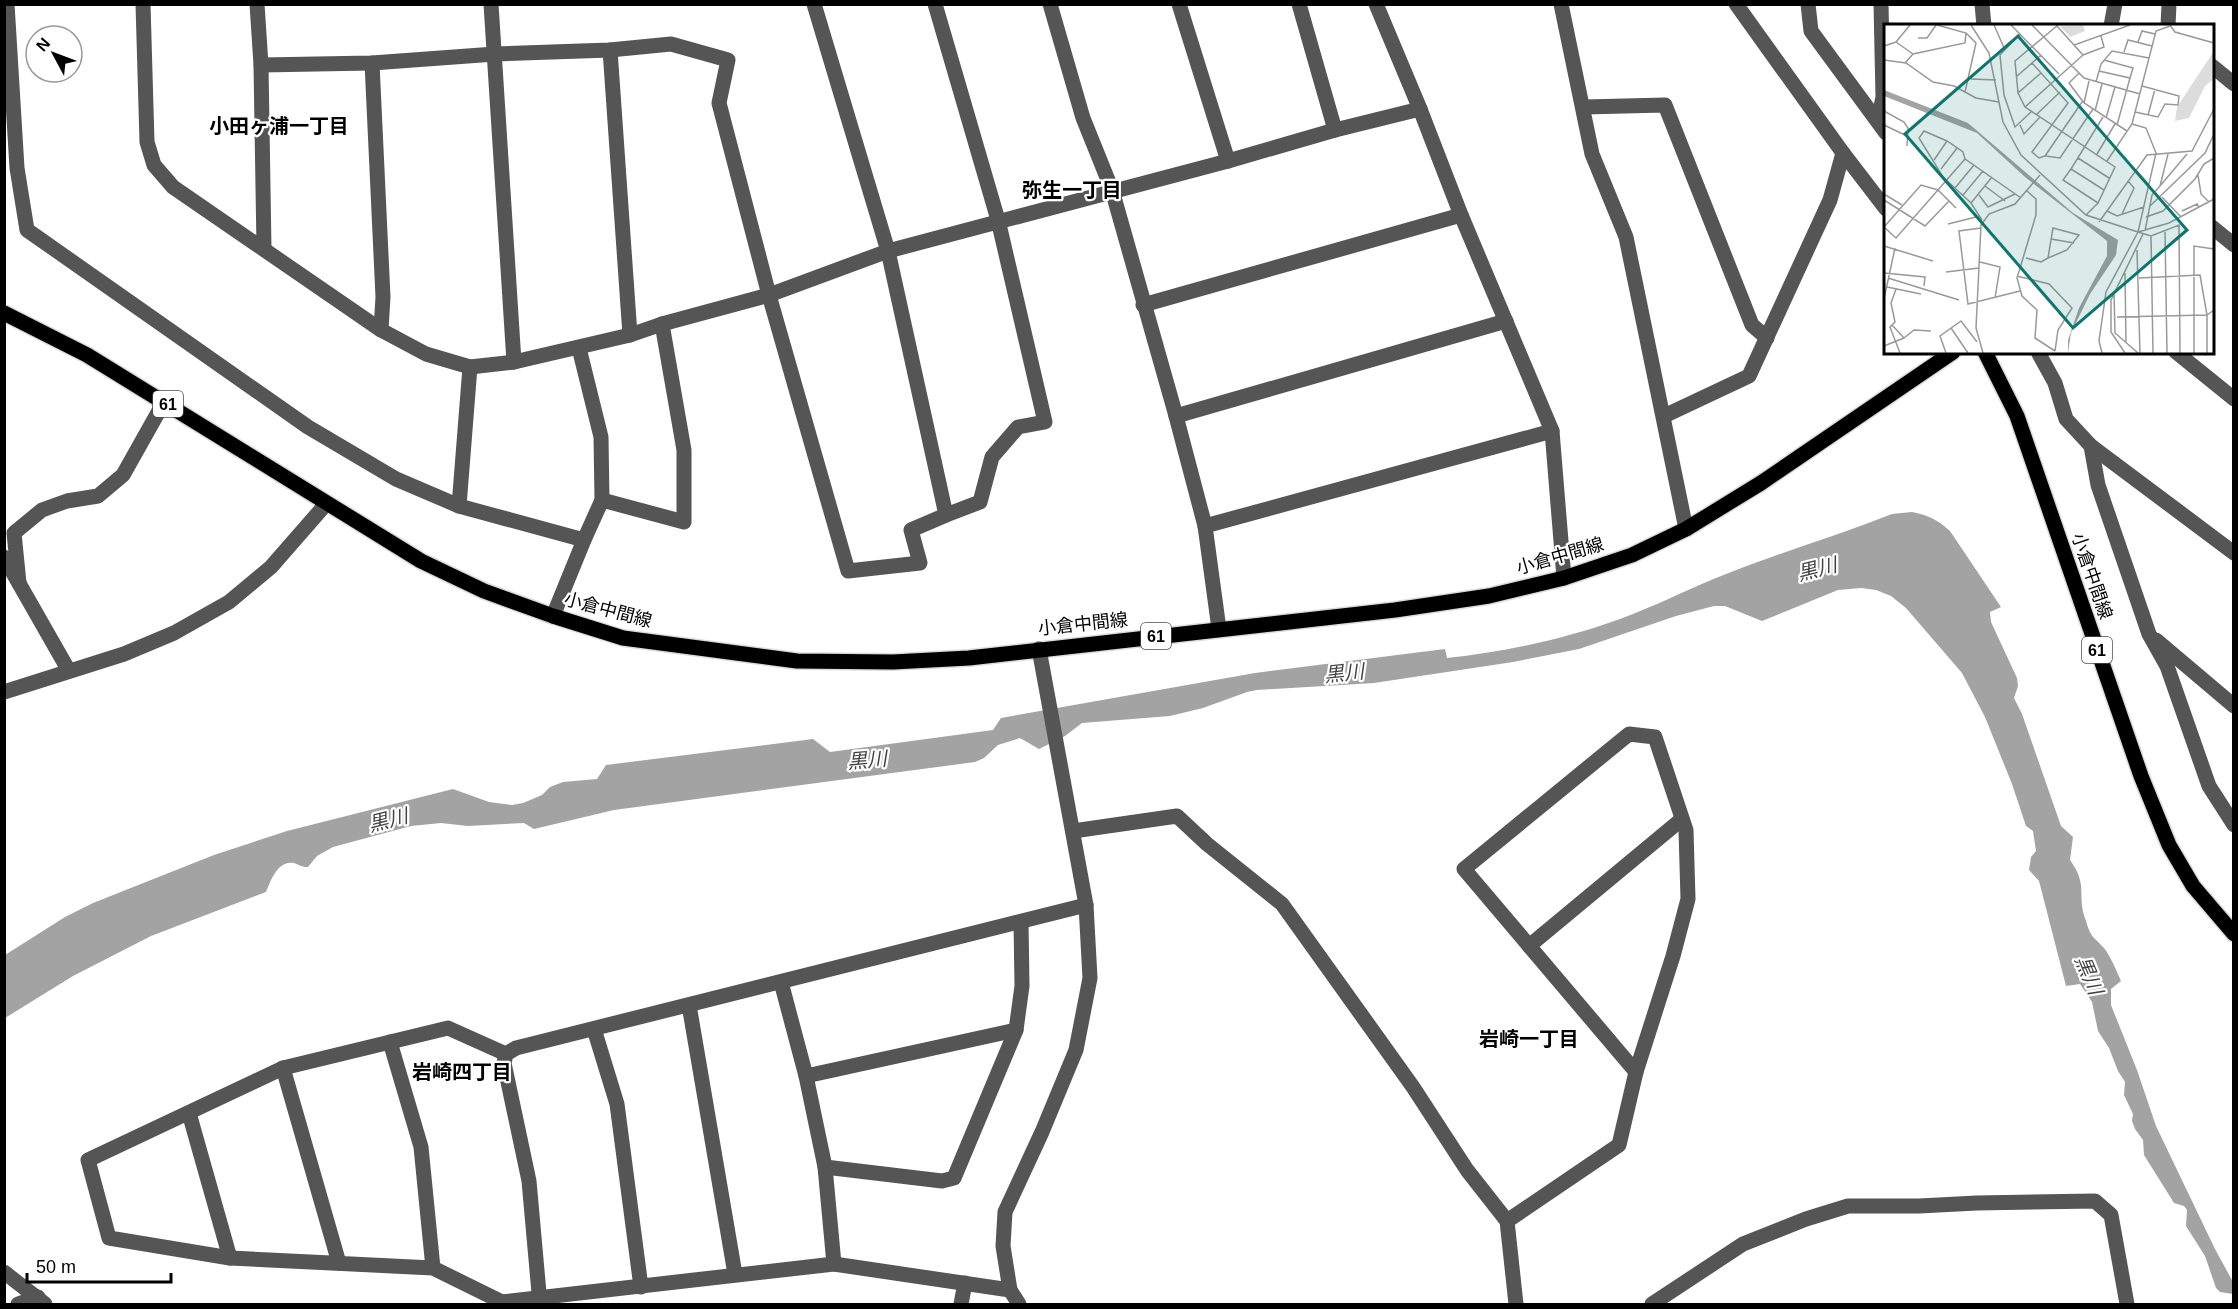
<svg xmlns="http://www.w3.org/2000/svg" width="2238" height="1309" font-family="Helvetica,'Noto Sans JP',sans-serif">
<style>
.water{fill:#a3a3a3}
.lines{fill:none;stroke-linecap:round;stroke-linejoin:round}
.major-casing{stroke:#dbdbdb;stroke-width:18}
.minor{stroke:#555;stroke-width:15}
.major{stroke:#000;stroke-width:15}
.labels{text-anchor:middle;stroke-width:4.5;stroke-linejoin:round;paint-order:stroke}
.shield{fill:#fff;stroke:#4c4c4c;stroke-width:1.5}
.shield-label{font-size:16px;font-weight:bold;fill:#000}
.street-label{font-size:18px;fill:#000;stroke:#fff}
.neighbourhood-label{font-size:20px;font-weight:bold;fill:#000;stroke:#fff}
.water-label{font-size:20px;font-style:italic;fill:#444;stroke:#fff}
.inset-road{fill:none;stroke:#999;stroke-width:1.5}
.view{fill:#0f766e;fill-opacity:0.15;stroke:#0f766e;stroke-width:3}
.inset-edge{fill:none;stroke:#000;stroke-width:3}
</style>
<rect width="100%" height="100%" fill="#fff"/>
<path class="water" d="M1912,512C1928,515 1938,520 1950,531L2001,607L1990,612L1991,622L2017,678L2018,686L2014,698L2022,714L2061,826L2073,837L2070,860C2089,886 2076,895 2086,921C2091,938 2093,936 2104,948C2111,957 2116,970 2121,981L2111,989V1005L2137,1070L2156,1126L2215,1249L2233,1282V1294L2220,1292L2216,1288L2205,1256L2186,1226L2187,1210L2184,1206L2174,1203L2144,1155L2143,1140L2135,1129L2132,1121L2133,1114L2124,1095L2125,1082L2118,1071L2109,1048L2098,1031L2092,1002L2080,984L2066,986L2039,881L2029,870L2031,857L2036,851L2033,831L2026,826L2012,784L1985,717L1962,673L1906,608L1891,596L1876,590L1861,588L1838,590L1762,621L1725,606H1714L1676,616L1579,649L1513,662L1374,683L1257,690L1247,692L1203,708L1170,716L1082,723L1065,736L1039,749L1020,738L998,745L984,758L975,762L614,810L534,829L524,823L468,826L441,823L411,826L333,847L317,856L308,867C301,867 300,865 294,863C278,860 271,880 266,892L151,936L73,976L5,1018V955L65,917L93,903L214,855L287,831L453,789L489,802L512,805L523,803L542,795L550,787L563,782L597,779L606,765L813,739L830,752L993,730L1001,718L1255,673L1445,649L1447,658C1504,652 1565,639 1620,619C1653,607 1684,591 1716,578C1774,554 1834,537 1892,514Z"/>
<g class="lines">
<g class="major-casing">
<g id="major">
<polyline points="4,313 87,355 421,561 484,591 553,616 623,638 797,661 893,662 969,658 1395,610 1489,596 1564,578 1632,555 1686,529 1761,483 1953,352"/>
<polyline points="1985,352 2017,416 2141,776 2169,845 2193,886 2234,934"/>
</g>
</g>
<g class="minor">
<polyline points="7,4 17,168 27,230 308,427 396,479 459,506 584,540 602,500 601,437 579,348"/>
<polyline points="143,4 147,142 154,165 173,187 381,330 426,354 470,367 514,362 630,335 662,324 769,295 888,251 1228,161 1335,130 1420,109 1461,215 1552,431 1564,578"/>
<polyline points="257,4 261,65 264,249"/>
<polyline points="491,4 514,362"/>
<polyline points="814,4 888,251 946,515 980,502 992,457 1018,427 1045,422 998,220 935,4"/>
<polyline points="1050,4 1083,118 1112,190 1176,416 1506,321"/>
<polyline points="1179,4 1228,161"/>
<polyline points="1299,4 1335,130"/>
<polyline points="1376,4 1420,109"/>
<polyline points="1561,4 1592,154 1626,237 1686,529"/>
<polyline points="1736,4 1843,153 1886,209"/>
<polyline points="1808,4 1811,31 1886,133"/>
<polyline points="1982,4 1984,26"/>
<polyline points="2111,26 2115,4"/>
<polyline points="2168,26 2169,4"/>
<polyline points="610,50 630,335"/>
<polyline points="372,63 383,297 381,330"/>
<polyline points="261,65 372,63 495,54 610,50 671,44 728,60 719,103 769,295 848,571 920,563 911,530 946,515"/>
<polyline points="2212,66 2234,84"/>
<polyline points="1584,107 1665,105 1752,325 1767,338"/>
<polyline points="1878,121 1883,97 1881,4"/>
<polyline points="2212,227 2234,245"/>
<polyline points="1143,305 1461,215"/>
<polyline points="2038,352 2055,383 2066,419 2091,446 2234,553"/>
<polyline points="2176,352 2234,399"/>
<polyline points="1176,416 1205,526 1219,629"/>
<polyline points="1664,416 1749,376 1830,200 1843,153"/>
<polyline points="2091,446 2098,485 2149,634 2167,666 2209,786 2234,825"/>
<polyline points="602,500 684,522 684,450 662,324"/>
<polyline points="459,506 470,367"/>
<polyline points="1205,526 1552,431"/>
<polyline points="4,557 69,671"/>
<polyline points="19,583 14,533 42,510 67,501 98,496 123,475 164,402"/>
<polyline points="553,616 584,540"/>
<polyline points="2156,640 2234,706"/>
<polyline points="4,692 124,654 174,633 229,602 271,567 326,504"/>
<polygon points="1629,734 1655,737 1686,830 1688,899 1673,956 1636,1072 1464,869"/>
<polyline points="1073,831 1177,816 1207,844 1282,904 1413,1087 1467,1170 1507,1221 1516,1304"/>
<polyline points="1529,946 1682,819"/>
<polyline points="781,982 806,1076 825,1167 834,1264"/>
<polyline points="689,1005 735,1274"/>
<polyline points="594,1029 617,1104 641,1287"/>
<polyline points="390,1042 421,1147 433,1268"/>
<polyline points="506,1054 448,1028 283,1068 88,1160 109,1238 230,1258 433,1268 502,1302 834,1264 1010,1290"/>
<polyline points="283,1068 339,1263"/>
<polyline points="806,1076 1016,1030"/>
<polyline points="189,1113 230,1258"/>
<polyline points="825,1167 942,1181 954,1178 1016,1030 1022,986 1021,922"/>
<polyline points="1507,1221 1619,1145 1636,1072"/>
<polyline points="4,1272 45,1304"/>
<polyline points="18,1304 38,1297"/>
<polyline points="540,1304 529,1181 504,1063 506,1054 516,1048 1086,905"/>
<polyline points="961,1304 965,1283"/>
<polyline points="1019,1304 1010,1290 1003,1246 1005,1212 1042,1132 1076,1050 1090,978 1086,905 1039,649"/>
<polyline points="1652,1304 1743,1244 1806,1219 1848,1206 1919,1206 1977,1203 2095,1201 2111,1215 2127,1304"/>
</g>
<use href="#major" class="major"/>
</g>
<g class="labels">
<g class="shield">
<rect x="153" y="391" width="30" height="26" rx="4.5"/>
<rect x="1141" y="623" width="30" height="26" rx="4.5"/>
<rect x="2082" y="637" width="30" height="26" rx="4.5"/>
</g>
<g class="shield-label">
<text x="168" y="410">61</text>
<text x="1156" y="642">61</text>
<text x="2097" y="656">61</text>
</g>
<g class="street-label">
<text transform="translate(1560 556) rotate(-16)" y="6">小倉中間線</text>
<text transform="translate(2092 576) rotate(71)" y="6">小倉中間線</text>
<text transform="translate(608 610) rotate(15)" y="6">小倉中間線</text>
<text transform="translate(1083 624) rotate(-6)" y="6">小倉中間線</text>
</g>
<g class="neighbourhood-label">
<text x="279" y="133">小田ヶ浦一丁目</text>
<text x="1072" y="197">弥生一丁目</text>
<text x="1529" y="1046">岩崎一丁目</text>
<text x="462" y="1079">岩崎四丁目</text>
</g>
<g class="water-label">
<text transform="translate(1817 569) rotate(-14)" y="7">黒川</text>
<text transform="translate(1344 673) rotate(-6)" y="7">黒川</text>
<text transform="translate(867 760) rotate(-5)" y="7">黒川</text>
<text transform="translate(388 820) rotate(-14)" y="7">黒川</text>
<text transform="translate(2089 975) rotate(67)" y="7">黒川</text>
</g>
</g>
<g transform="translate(1884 24)">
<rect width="330" height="330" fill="#fff"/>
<path d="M199,1L201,7L186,13L176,2ZM330,27V55L321,62L305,94L291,97L293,83Z" fill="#dcdcdc"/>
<path d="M0,66L84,99L189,189L234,216L232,231L206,270L187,309L184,329V316L195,284L223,232V217L141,153L93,109L0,72Z" fill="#a3a3a3"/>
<path class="inset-road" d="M87,1L105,29L119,98L137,131L202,191L254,208L222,268L215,317L218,329M110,1L121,26M127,1L175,50M148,1L200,54L256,70M172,1L190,21M174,1L131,37L134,69L141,83L231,143L214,179L202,191M286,1L291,8L330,19M136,10L116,31L120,71L131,103L147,88M34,14H43L52,1M12,18L29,30M254,18L258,7L271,10M0,22L12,18L26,1M240,28L244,16L268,22M199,31L220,23L217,12M0,36L22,39L49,58L70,62L92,74L115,78M21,39L29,30L81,19L82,9L53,1M148,39L184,79L148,128L155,134L161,132M215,47L246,54L249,44L220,36M195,49L185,59L200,79M132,53L157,31M87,55L112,56M205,57L200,79L243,107M212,58L217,40L228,27L265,34M81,68L92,19L82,9M134,69L157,49M198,78L161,132L176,134L209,85M141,83L199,31L190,21L246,1M0,87L20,98L24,104L23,122M211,87L218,60M251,88L274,93L281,80L294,81L295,72L258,62M152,91L176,68M264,91L271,65M219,93L187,145L220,166M222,94L231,63M248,100L262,104L272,129L254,208M0,101L25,113M136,101L140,110L156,93M233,101L246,54M213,130L231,100M284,130L276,162L303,130M194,134L225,154M81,135L79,128L63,117L40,107L35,114L59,153L87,179L98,196M50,136L63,117M223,137L248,100L272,7L286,2M57,145L73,124M187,145L179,156L214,179M252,146L265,161M314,151L317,170L325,178M101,162L121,177M71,164L90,141M143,167L152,175V191L133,254L138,272L153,286L151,314L171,327M0,170L18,181M79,171L99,147M95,171L104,183L131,170M278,173L297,193M0,176L41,202L65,177M87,179L108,153M265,183L321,129L330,110M223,187L233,192L260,183M298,187L313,180L315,183M238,190L250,164L244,157M262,193L279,187L311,155L320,140L330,134M215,198L263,131L308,127L330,85M64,200L96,192M0,203L12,214L81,135L137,174M0,203L37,161L54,166L72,184M97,204L75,207L84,280L136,267M169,204L195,211L183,226L164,234ZM261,207L268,171L276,162M254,208L267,212L295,201L296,329M254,208L285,199L330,175M281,208L283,329M267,212L269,329M167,215L190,219M0,222L49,237M253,226L256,329M142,234L157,238L164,234M96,238L116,243L111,274M62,248L95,244M0,249L41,253L40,262M241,249L242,318M133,252L165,260L188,284L174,306L171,327M4,254L75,276M255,254L316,251L323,291V329M3,263L37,270M12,265L7,279L11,298L6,303L16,329M230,269L231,309L254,329M0,275L11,224M233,293L323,291L330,286M8,301L20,314L30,306L47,307M67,304L84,329M0,322L20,314M62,329L56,312L77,297L93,318M99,329L92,304L97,201L105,190L131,180L156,151M241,329L227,308V276L259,210M310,329V222L330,225"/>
<path class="view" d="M134,12L303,206L189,304L21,110Z"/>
<rect width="330" height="330" class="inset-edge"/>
</g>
<rect width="2238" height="1309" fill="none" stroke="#000000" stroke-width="12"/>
<g transform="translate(54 54) rotate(311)"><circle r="28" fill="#ffffff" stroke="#999999" stroke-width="1.5"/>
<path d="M0-4.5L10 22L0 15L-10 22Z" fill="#000000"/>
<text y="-9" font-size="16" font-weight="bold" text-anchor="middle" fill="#000000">N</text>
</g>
<path d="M27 1273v9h144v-9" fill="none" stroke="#000000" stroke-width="3"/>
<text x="36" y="1273" font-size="18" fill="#000000" stroke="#ffffff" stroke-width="4.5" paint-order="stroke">50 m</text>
</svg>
